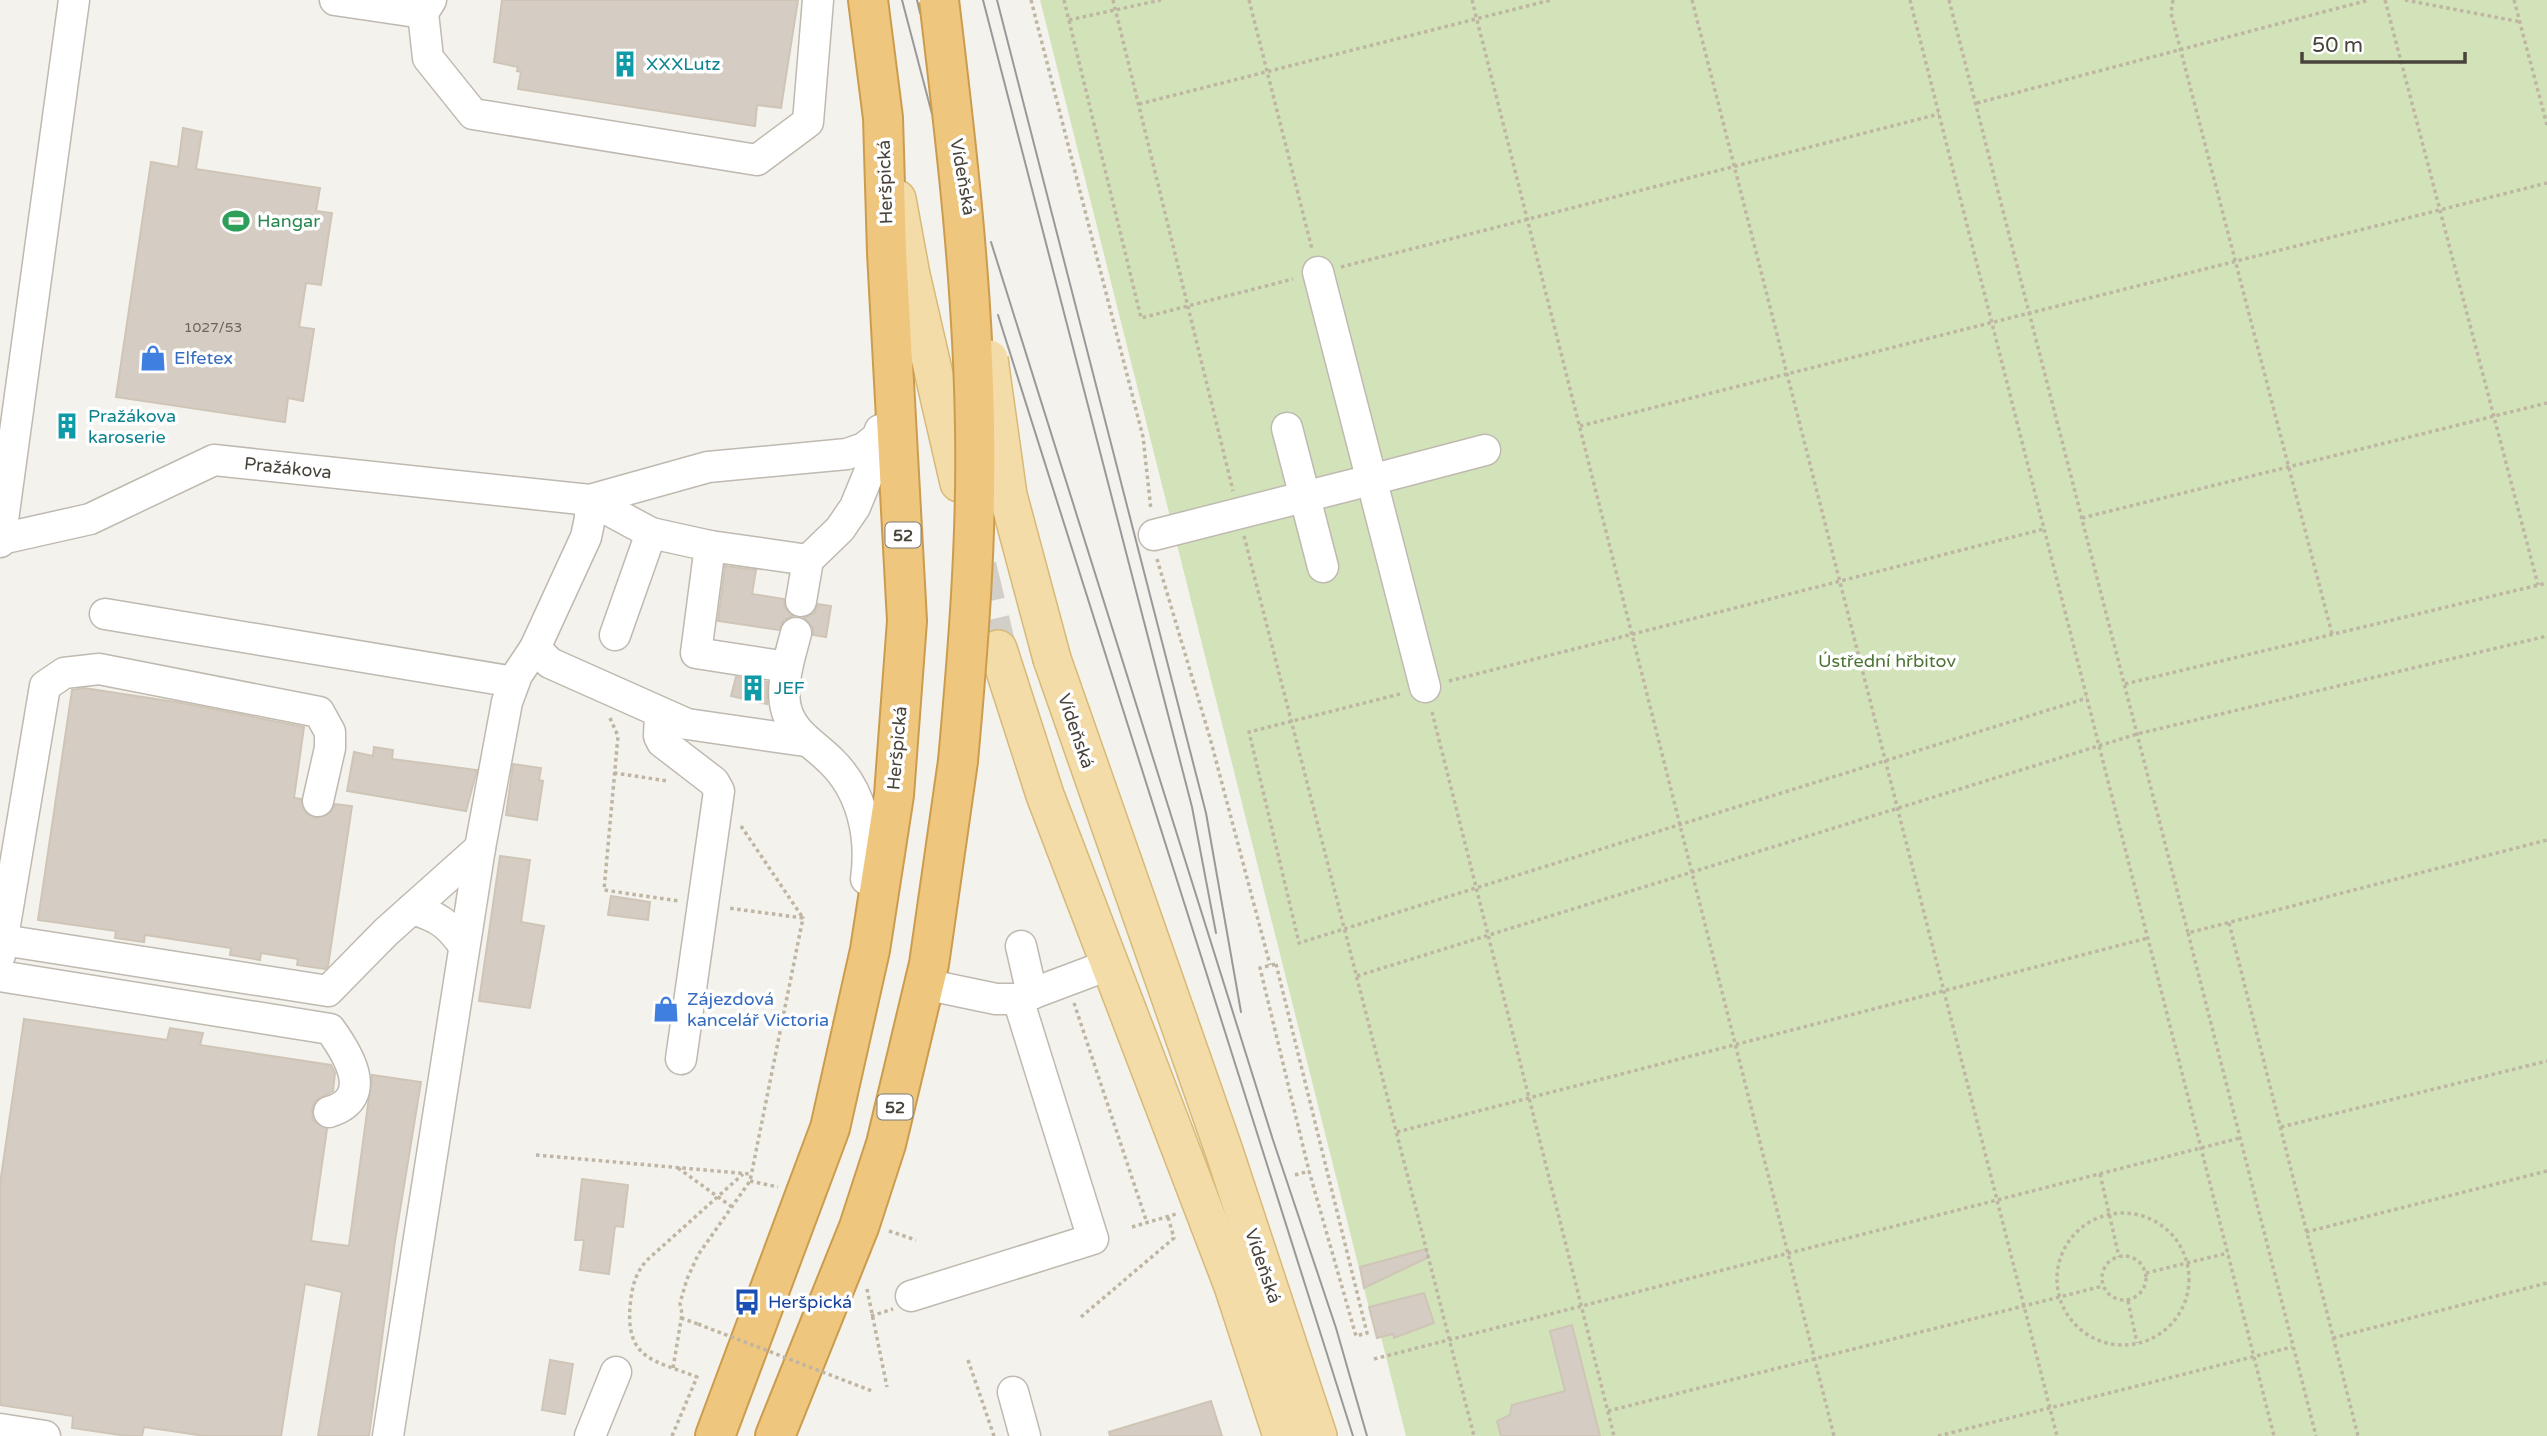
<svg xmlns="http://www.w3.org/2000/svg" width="2547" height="1436" font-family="'Varela Round',sans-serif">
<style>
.green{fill:#d2e3ba}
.building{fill:#d5cdc3;stroke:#cfc5b7;stroke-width:2}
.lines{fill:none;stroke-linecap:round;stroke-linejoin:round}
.major-tunnel{stroke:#d2cfc9;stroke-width:37;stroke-dasharray:37 18;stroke-linecap:butt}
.minor-casing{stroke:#bfb9b0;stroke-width:33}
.major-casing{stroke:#d7b978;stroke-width:40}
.highway-casing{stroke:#cc9c4e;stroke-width:42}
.path{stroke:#bfb5a3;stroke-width:3.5;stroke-dasharray:3.5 3.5;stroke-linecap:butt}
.minor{stroke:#fff;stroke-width:30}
.major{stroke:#f3dca7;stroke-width:37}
.highway{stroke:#eec67e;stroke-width:38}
.tram{stroke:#999;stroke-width:2}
.major-bridge-casing{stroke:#d7b978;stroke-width:40;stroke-linecap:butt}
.highway-bridge-casing{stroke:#cc9c4e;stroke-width:42;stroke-linecap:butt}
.path-bridge{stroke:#bfb5a3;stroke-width:3.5;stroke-dasharray:3.5 3.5;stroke-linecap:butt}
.major-bridge{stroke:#f3dca7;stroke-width:37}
.highway-bridge{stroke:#eec67e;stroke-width:38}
.labels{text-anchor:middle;stroke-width:7;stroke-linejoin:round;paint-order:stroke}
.number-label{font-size:14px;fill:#6b665d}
.shield{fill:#fff;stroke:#7f7b76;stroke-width:2}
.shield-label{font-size:16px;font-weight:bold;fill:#48433b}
.culture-label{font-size:18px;fill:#0d838f;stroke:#fff;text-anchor:start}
.street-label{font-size:18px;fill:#48433b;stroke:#fff}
.leisure-label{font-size:18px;fill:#27864d;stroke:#fff;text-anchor:start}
.shop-label{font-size:18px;fill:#366cbe;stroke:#fff;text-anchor:start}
.park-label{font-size:18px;fill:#4d7434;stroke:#fff}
.transit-label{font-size:18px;fill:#164399;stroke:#fff;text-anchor:start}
</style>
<rect width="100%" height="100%" fill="#f4f2ec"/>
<polygon class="green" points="1040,0 2547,0 2547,1436 1406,1436 1381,1337 1377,1338 1370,1312"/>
<g class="building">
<polygon points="502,0 798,0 781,108 757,105 755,126 518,89 521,72 517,71 518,67 494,62"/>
<polygon points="183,128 202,132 196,169 320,188 316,211 332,213 321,285 306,283 299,327 314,329 303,401 288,398 285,422 116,397 151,162 178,167"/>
<polygon points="725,566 756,570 752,594 784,599 785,608 793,616 784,620 779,630 718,621"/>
<polygon points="818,604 831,606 826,637 813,635 813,628 804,618 814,613"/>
<polygon points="736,677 767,682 767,704 731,696"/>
<polygon points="84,688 182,703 304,727 294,798 301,799 306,813 315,818 330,813 335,804 352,806 328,966 325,969 297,965 298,959 261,953 260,960 230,955 231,948 145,935 144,942 115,938 116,931 38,920 72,690"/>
<polygon points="374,747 393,750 392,759 477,770 466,811 347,791 354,752 373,756"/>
<polygon points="513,764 541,768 539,780 543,781 537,820 506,815"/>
<polygon points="500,856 530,860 521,922 544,926 530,1008 479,1001"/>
<polygon points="611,896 650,902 648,920 608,915"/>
<polygon points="24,1019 167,1040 170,1028 203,1033 200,1045 331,1065 335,1073 333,1091 315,1101 312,1110 313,1120 327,1129 311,1241 349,1246 372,1075 421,1082 395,1241 369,1436 318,1436 342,1292 305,1284 281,1436 205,1436 144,1427 142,1436 127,1436 72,1428 73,1416 0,1405 0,1184"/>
<polygon points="582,1179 628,1185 623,1227 615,1226 609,1274 580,1270 584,1240 575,1240"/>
<polygon points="1426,1249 1429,1257 1364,1288 1360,1267"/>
<polygon points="1424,1293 1434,1323 1394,1338 1393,1334 1377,1338 1369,1307"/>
<polygon points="1572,1325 1600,1436 1501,1436 1497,1421 1510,1415 1512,1405 1565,1391 1550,1331"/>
<polygon points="550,1360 573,1364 565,1414 542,1410"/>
<polygon points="1211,1401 1222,1436 1110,1436 1109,1432"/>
</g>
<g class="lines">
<polyline class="major-tunnel" points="978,566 998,649"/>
<g class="minor-casing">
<g id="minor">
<polyline points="335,0 423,13"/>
<polyline points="431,0 423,13 428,58 473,114 757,160 808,122 818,0"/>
<polyline points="1318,272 1425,687"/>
<polyline points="1287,428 1323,567"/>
<polyline points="1363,482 1485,450"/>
<polyline points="590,500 651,533 710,546"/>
<polyline points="1154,535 1355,484"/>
<polyline points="1,539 90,519 214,460 590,500 708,467 847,454 864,448 880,435"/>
<polyline points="0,542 74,0"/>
<polyline points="801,601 808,560 840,529 855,507 871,468 880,430"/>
<polyline points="105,614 514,682"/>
<path d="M796,633C790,657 779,687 787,712C795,735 814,744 830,760C862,790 872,836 866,879"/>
<polyline points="615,635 651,533"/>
<polyline points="535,648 550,663 687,724 805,741"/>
<polyline points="787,667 696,653 710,546 808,560"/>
<polyline points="660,714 659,736 662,742 714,782 719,791 681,1059"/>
<path d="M412,909C437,916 449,924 464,946"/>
<polyline points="3,940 328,991 386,932 480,848"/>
<polyline points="1021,946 1032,994"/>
<polyline points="0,955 45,686 64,673 99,669 319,712 330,732 330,748 318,801"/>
<path d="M0,976L330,1029C348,1054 376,1098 329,1112"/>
<polyline points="1018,999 1111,964"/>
<polyline points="911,1296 1093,1239 1018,999 996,999 924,984"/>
<polyline points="1013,1392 1025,1436"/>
<polyline points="0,1429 45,1436"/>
<polyline points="388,1436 480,848 507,702 517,675 535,648 586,537 590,518 590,500"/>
<polyline points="590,1436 616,1372"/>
</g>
</g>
<g class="major-casing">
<g id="major">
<polyline points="897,199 911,275 959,483"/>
<polyline points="998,649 1045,795 1233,1286 1282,1436"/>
<polyline points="1052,659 1223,1148 1318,1436"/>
</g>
</g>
<g class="highway-casing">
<g id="highway">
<polyline points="715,1436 830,1128 870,950 894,795 907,621 887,253 883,118 868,0"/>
<polyline points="775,1436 859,1227 886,1144 929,964 958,761"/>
</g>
</g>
<g class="path">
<polyline points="1031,0 1143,437 1151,510"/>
<polyline points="1064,0 1141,318 1293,279"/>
<polyline points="1113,0 1233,491"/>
<polyline points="1249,0 1312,249"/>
<polyline points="1472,0 1834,1436"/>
<polyline points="1692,0 2057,1436"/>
<polyline points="1910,0 2274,1436"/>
<polyline points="1949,0 2188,933 2547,840"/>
<polyline points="2173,0 2171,13 2332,634"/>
<polyline points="2385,0 2538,585"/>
<polyline points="2405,0 2521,22"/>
<polyline points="2514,0 2547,125"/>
<polyline points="1069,20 1161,0"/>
<polyline points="1977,103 2369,0"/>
<polyline points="1139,104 1551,0"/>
<polyline points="1341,267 1939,114"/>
<polyline points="1580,426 2547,183"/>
<polyline points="2082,518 2547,403"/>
<polyline points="1244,536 1474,1436"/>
<polyline points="1157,559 1210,738 1270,965"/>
<polyline points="1449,681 2044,529"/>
<polyline points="2125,684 2547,583"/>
<polyline points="1400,694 1249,732 1299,943 2087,698"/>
<polyline points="1432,712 1614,1436"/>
<polyline points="610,718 618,736 604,890 679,901"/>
<polyline points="614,773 668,781"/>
<polyline points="741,826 803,918"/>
<polyline points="2229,923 2358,1436"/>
<polyline points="2188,933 2316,1436"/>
<polygon points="1276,964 1367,1333 1356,1336 1309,1171 1260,968"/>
<polyline points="1357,976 2137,734 2547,636"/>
<polyline points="1074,1003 1147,1223"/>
<polyline points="2281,1127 2547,1061"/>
<polyline points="1397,1132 2148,938"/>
<polyline points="536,1155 750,1174"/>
<polyline points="678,1168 732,1207"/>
<polyline points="2100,1174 2119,1257"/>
<polyline points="1295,1175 1309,1171"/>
<polyline points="750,1181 778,1187"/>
<circle cx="2123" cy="1279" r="66"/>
<polyline points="1132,1227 1176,1214"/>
<polyline points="889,1231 916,1240"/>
<polyline points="2306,1232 2547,1171"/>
<circle cx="2124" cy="1278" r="22"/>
<polyline points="2146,1273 2228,1253"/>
<polyline points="867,1289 887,1387"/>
<polyline points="2128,1301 2137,1343"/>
<polyline points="871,1316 893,1309"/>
<polyline points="1081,1317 1174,1238 1168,1217"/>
<polyline points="681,1318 698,1324"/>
<polyline points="2333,1338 2547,1283"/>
<polyline points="1374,1359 2240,1138"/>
<polyline points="968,1360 994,1436"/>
<polyline points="673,1368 682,1314 680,1303 687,1279 698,1255 750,1181 803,918 728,908"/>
<polyline points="1608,1411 2103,1286"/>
<path d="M672,1436L697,1377C654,1360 626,1360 630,1306C632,1288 634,1276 646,1261L743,1174"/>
<polyline points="1938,1436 2292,1347"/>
</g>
<use href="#minor" class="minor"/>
<use href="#major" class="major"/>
<use href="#highway" class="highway"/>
<g class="tram">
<polyline points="902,0 932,114"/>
<polyline points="917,0 920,13"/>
<polyline points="983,0 1192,807 1216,933"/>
<polyline points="997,0 1206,813 1241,1012"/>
<polyline points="991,242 1273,1140 1336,1328 1367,1436"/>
<polyline points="998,315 1353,1436"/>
</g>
<g class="major-bridge-casing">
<polyline id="major-bridge" points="989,359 1008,495 1052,659"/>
</g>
<g class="highway-bridge-casing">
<path id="highway-bridge" d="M939,0C956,142 973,285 975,428C977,539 968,651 958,761"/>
</g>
<polyline class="path-bridge" points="698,1324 872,1391"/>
<use href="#major-bridge" class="major-bridge"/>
<use href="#highway-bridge" class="highway-bridge"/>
</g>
<defs>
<g id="building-bare" transform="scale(2.1)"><path d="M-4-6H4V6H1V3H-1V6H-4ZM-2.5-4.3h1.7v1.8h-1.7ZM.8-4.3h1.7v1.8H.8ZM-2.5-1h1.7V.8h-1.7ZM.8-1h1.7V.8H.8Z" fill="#0f9aa8" stroke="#fff" stroke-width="2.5" paint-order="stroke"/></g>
<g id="stadium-bare" transform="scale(2.1)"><path d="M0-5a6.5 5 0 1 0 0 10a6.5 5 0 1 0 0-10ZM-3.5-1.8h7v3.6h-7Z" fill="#2e9e5b" stroke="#fff" stroke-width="2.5" paint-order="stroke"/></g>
<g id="shop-bare" transform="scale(2.1)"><path d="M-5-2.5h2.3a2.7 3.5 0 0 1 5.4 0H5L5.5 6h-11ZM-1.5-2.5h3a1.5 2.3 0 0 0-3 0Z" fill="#3f7fe0" stroke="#fff" stroke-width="2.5" paint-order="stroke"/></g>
<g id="bus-bare" transform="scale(2.1)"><path d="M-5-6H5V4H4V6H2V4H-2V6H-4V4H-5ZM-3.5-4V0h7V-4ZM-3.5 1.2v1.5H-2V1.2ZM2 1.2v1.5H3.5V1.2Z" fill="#1a4fb4" stroke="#fff" stroke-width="2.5" paint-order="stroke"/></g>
</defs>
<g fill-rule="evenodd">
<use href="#building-bare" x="625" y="64"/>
<use href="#stadium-bare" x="236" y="221"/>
<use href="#shop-bare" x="153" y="358"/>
<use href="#building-bare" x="67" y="426"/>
<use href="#building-bare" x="753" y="688"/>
<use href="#shop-bare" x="666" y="1009"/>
<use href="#bus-bare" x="747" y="1302"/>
</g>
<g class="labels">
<g class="number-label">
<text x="213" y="332">1027/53</text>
</g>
<g class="shield">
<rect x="885.5" y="522.5" width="35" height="25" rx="5"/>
<rect x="877.5" y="1094.5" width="35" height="25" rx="5"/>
</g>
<g class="shield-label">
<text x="903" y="541">52</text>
<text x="895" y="1113">52</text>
</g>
<g class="culture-label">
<text x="646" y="70">XXXLutz</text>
<text x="88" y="422">Pražákova<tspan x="88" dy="21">karoserie</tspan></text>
<text x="774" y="694">JEF</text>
</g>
<g class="street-label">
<text transform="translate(963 177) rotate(80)" y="6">Vídeňská</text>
<text transform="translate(885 182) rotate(-92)" y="6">Heršpická</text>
<text transform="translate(288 468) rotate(6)" y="6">Pražákova</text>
<text transform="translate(1076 731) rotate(71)" y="6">Vídeňská</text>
<text transform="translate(897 748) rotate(-85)" y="6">Heršpická</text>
<text transform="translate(1263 1266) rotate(71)" y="6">Vídeňská</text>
</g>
<g class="leisure-label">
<text x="257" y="227">Hangar</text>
</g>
<g class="shop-label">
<text x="174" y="364">Elfetex</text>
<text x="687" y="1005">Zájezdová<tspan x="687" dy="21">kancelář Victoria</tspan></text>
</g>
<g class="park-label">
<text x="1887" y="667">Ústřední hřbitov</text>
</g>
<g class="transit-label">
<text x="768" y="1308">Heršpická</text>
</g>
</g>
<path d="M2302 52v10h163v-10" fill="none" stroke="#48433b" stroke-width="3.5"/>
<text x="2312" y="52" font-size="21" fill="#48433b" stroke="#ffffff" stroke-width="5" paint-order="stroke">50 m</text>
</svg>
